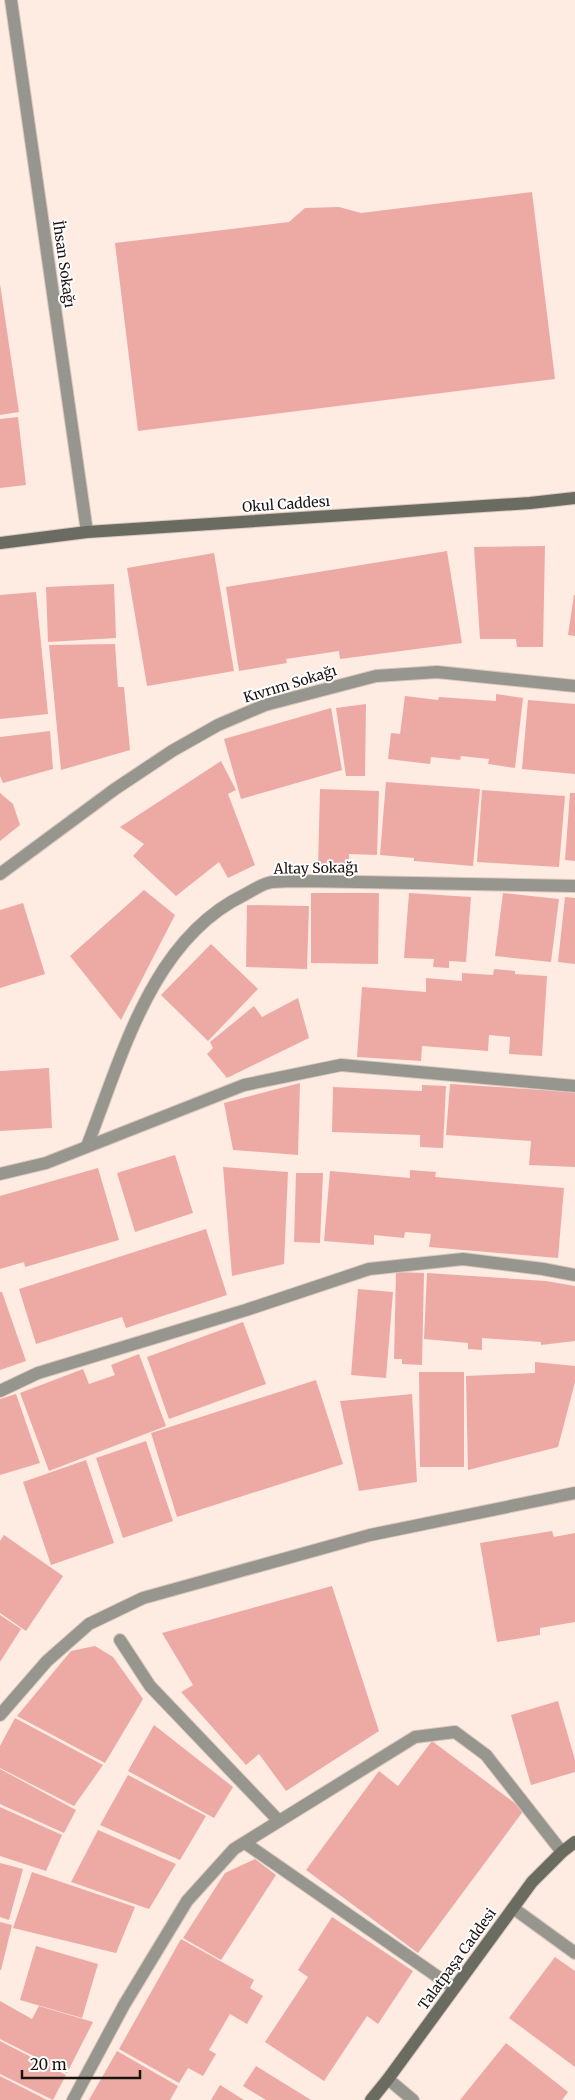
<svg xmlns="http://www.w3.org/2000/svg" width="575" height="2100" font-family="Merriweather,serif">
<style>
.building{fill:#edaaa5}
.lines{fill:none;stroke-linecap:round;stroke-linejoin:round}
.minor-casing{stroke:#dac9c0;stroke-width:14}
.secondary-casing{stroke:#dac9c0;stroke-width:14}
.minor{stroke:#96968e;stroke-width:12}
.secondary{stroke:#6b6c61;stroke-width:12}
.labels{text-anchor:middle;stroke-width:4;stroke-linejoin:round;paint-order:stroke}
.street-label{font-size:14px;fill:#1a1411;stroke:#fff}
</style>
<rect width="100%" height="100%" fill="#feebe1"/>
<g class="building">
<polygon points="532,192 555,379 138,431 115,243 289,222 305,208 339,207 361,213"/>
<polygon points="0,284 19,412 0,415"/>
<polygon points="18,417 26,485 0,488 0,419"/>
<polygon points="545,546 543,647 517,647 516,639 480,639 474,547"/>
<polygon points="447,551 462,643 340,659 339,651 286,659 287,663 239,671 226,587"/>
<polygon points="214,553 234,671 147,686 127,568"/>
<polygon points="114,584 116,638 48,642 46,587"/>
<polygon points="36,592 48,714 0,719 0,595"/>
<polygon points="574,595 575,595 575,636 568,635"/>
<polygon points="115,644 118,687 124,687 130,750 61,770 49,645"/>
<polygon points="496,694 523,698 515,768 488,764 489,759 461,756 460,760 431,757 430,764 388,759 391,733 400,734 405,696 438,700 439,697 496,701"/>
<polygon points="528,700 575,704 575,774 522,769"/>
<polygon points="366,704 365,776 346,776 336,708"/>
<polygon points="331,708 342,770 241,799 224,739"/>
<polygon points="50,731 53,769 3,783 0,776 0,737"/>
<polygon points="221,761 236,790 228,794 255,865 228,878 219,862 176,896 133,856 144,844 120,827"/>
<polygon points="386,782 480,789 473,866 414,861 414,858 380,855"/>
<polygon points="320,789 379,791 377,855 349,854 349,869 318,869"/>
<polygon points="482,790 565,796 559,867 477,862"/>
<polygon points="0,793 13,804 20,825 0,841"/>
<polygon points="570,793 575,793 575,861 565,860"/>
<polygon points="144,890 175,915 121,1020 70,956"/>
<polygon points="311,893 379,893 378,964 311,963"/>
<polygon points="409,893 471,897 466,962 449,961 449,968 433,967 434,959 404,958"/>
<polygon points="503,893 559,899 551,962 495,956"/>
<polygon points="565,897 575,898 575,964 558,962"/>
<polygon points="23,903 45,974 0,988 0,910"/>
<polygon points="247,905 309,906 307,969 246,967"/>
<polygon points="211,944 258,989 208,1041 161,995"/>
<polygon points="494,969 515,971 515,974 547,976 542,1056 509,1054 510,1037 489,1035 488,1051 422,1046 421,1061 357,1057 362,987 426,992 426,978 462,981 462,973 493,975"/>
<polygon points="298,998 309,1038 227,1078 207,1054 213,1048 210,1042 254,1006 262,1017"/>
<polygon points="49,1068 52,1128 0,1131 0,1071"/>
<polygon points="300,1083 298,1155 233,1150 224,1103"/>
<polygon points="450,1084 575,1092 575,1167 529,1165 531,1141 446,1135"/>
<polygon points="422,1085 446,1086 443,1148 420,1147 420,1135 332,1132 333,1087 422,1091"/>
<polygon points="175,1155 193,1213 135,1232 117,1173"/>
<polygon points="223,1167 288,1172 284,1264 232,1276"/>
<polygon points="98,1168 119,1240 25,1267 24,1262 0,1269 0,1196"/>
<polygon points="410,1170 436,1172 435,1177 564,1188 558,1258 429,1247 431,1234 405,1232 404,1238 374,1235 374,1245 324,1241 330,1171 410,1178"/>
<polygon points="296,1173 323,1173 320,1243 294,1242"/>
<polygon points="206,1229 227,1295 126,1328 122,1317 36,1344 19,1289"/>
<polygon points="396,1272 424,1273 422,1365 402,1364 402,1359 394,1359"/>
<polygon points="427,1273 546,1281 575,1286 575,1341 541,1345 541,1342 482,1338 482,1350 468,1349 468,1343 424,1339"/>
<polygon points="358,1289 393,1292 386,1378 351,1375"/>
<polygon points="0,1292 2,1292 26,1361 0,1370"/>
<polygon points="243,1322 266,1384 169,1419 147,1357"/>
<polygon points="139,1354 166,1426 49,1471 20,1393 83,1369 89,1384 115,1375 111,1365"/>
<polygon points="535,1362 575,1366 575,1382 558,1447 468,1470 466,1376 535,1373"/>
<polygon points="419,1372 464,1372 464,1467 420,1467"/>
<polygon points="316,1380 343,1464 177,1517 151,1433"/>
<polygon points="16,1394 40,1463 0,1475 0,1399"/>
<polygon points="412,1394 417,1482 359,1491 340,1401"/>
<polygon points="146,1441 173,1521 123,1538 96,1458"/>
<polygon points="86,1460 114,1543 51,1565 23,1482"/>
<polygon points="552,1531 554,1537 575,1533 575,1622 540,1628 540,1635 497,1642 480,1543"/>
<polygon points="4,1535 63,1576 26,1631 0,1613 0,1541"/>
<polygon points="332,1586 379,1731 286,1791 259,1754 246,1765 181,1692 193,1685 162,1633"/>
<polygon points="0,1615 21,1629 0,1662"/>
<polygon points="95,1646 113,1657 143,1699 105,1763 17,1716 71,1651"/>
<polygon points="558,1701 575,1760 575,1772 531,1785 511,1715"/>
<polygon points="15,1718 103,1765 74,1806 0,1768 0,1746"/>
<polygon points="154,1725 233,1787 214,1818 128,1771"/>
<polygon points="432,1741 524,1810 418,1953 306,1870 379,1771 398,1786"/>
<polygon points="0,1769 76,1810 64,1833 0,1804"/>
<polygon points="128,1775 206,1816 180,1860 100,1825"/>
<polygon points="0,1807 62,1835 46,1871 0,1856"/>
<polygon points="98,1830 176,1864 149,1909 71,1882"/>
<polygon points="255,1859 276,1875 221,1960 183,1938 225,1873"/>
<polygon points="0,1863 23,1869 9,1920 0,1917"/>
<polygon points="32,1872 135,1907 116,1953 13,1928"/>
<polygon points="332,1917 413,1971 378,2024 367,2016 324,2081 265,2042 308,1977 298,1970"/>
<polygon points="0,1922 12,1925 1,1970 0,1970"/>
<polygon points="181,1939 254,1980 250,1988 263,1996 247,2024 230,2014 209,2050 216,2054 203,2076 188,2068 179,2083 119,2049"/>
<polygon points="36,1946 98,1964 82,2018 20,2000"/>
<polygon points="555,1957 575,1971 575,2067 509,2018"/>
<polygon points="0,2001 32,2019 39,2006 93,2022 67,2073 0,2039"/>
<polygon points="0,2041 66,2075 53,2100 0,2074"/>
<polygon points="506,2043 568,2092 562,2100 460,2100"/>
<polygon points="117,2051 178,2086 170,2100 89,2100"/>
<polygon points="256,2066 311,2100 266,2100 243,2086"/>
<polygon points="0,2076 47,2100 0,2100"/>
<polygon points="220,2085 244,2100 211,2100"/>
</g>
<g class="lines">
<g class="minor-casing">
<g id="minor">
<polyline points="11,0 87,532"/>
<polyline points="0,874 115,789 172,751 218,725 265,705 376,676 437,672 575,686"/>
<path d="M87,1146C122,1057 151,940 244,895C252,891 260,885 268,883C279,880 292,882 303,881L575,886"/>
<polyline points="0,1174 46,1163 244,1085 341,1065 575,1086"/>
<polyline points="0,1391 38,1373 246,1310 369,1269 463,1259 543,1269 575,1275"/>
<polyline points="120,1640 150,1686 279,1821"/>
<polyline points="0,1715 47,1661 89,1624 143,1598 370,1535 575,1493"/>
<polyline points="245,1843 454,1988"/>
<polyline points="513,1908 575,1953"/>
<polyline points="388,2079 413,2100"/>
<polyline points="73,2100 124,2005 187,1901 234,1849 415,1737 455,1732 486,1755 562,1852"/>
</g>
</g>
<g class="secondary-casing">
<g id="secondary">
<polyline points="0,543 87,532 530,503 575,498"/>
<polyline points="371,2100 388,2079 532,1882 562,1852 575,1842"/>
</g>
</g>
<use href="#minor" class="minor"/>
<use href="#secondary" class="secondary"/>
</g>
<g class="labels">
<g class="street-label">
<text transform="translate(64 264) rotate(82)" y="5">İhsan Sokağı</text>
<text transform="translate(286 504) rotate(-4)" y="5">Okul Caddesı</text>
<text transform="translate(290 684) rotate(-17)" y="5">Kıvrım Sokağı</text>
<text transform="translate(316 868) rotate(-1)" y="5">Altay Sokağı</text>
<text transform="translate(457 1959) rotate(-54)" y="5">Talatpaşa Caddesi</text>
</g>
</g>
<path d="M22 2070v8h118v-8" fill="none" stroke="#1a1411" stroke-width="2.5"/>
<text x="30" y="2070" font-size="15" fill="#1a1411" stroke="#ffffff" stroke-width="4" paint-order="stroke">20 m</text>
</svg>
